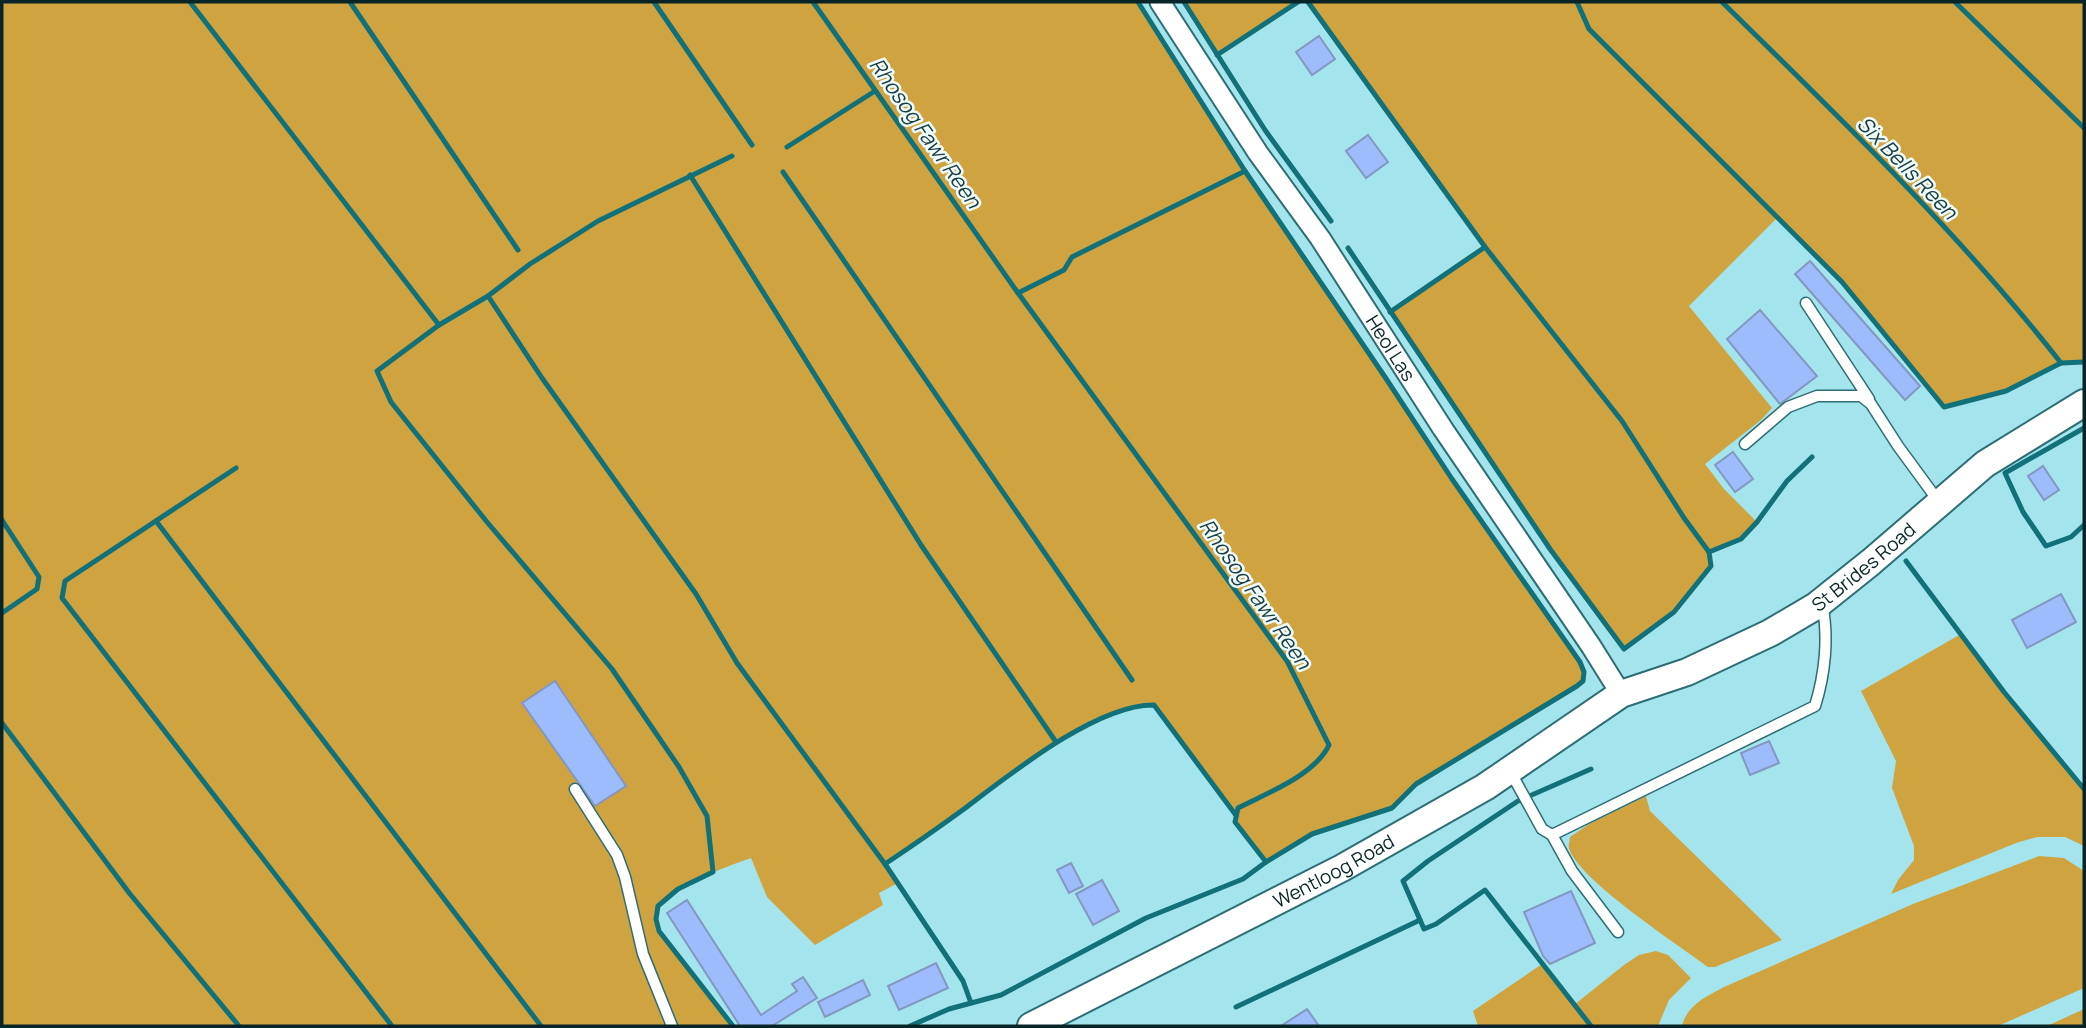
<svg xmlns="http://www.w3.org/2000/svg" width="2086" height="1028" font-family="Manrope,sans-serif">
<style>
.green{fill:#cfa440}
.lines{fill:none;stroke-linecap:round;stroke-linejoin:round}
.stream{stroke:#127078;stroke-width:5}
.building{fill:#9dbcfc;stroke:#8397c1;stroke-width:2}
.lane-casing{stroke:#2d6e75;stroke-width:13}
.street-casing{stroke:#2d6e75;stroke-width:23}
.secondary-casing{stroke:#2d6e75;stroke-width:30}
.lane{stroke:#fff;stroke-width:10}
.street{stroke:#fff;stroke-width:19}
.secondary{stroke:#fff;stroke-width:26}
.labels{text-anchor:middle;stroke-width:5;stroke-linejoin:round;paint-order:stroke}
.street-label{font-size:19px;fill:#082426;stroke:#effcfd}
.water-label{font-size:21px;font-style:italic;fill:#1b3c3f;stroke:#effcfd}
</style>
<rect width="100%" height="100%" fill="#a4e5ed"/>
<g class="green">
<path d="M2,2H1138L1245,171L1385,377L1452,479L1580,662L1584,672L1583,681L1416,784L1392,808L1312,834L1266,862L1235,822V814L1154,705C1097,703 1005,778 960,812C936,830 911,847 886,864L898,883L879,893L883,905L815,945L767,897L751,858C717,870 686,882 658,906L656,919L660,931L733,1026H239L236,1024L233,1026H2Z"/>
<polygon points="1184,2 1298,2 1217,55"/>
<polygon points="1308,2 2084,2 2084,362 2061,363 2006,391 1944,407 1842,282 1777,218 1689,306 1772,408 1761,420 1705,464 1724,489 1757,522 1741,539 1709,552 1711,566 1674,612 1624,649 1550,549 1390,312 1485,247"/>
<polygon points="1961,634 2004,692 2084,789 2084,846 2065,837 2037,837 2016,843 1891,894 1898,880 1914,860 1914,846 1892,788 1896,761 1861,691"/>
<path d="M1646,796L1650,811L1782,940L1715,967H1708C1680,946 1576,878 1569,848C1568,847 1570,839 1570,837L1589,824Z"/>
<path d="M2039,856L2064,858L2084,871V988L1998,1026H1682C1687,1005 1707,996 1724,987L1913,904Z"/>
<polygon points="1656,951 1668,955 1691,978 1669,1000 1658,1026 1478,1026 1473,1011 1542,964 1574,1005 1624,965 1639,955"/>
<polygon points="2084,1009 2084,1026 2047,1026"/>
</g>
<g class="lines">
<g class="stream">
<polyline points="190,2 439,325"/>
<polyline points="350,2 518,250"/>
<polyline points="654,2 752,145"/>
<path d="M813,2L1018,293L1287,661L1329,745C1315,775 1267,793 1238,808L1235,822L1266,862L1243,879L1146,918L1001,995L949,1009L910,1026"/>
<polyline points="1138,2 1245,171 1385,377 1452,479 1580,662 1584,672 1583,681 1577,686 1416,784 1392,808 1312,834 1266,862"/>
<polyline points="1184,2 1265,130 1331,221"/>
<polyline points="1308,2 1485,247 1622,421 1684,518 1709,552"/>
<polyline points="1577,2 1589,29 1842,282 1944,407 2006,391 2061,363 2084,362"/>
<path d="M1722,2C1839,117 1959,233 2061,363"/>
<polyline points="1955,2 2084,128"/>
<polyline points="1217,55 1298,2"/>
<polyline points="787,147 875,91"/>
<polyline points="732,156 598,221 530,264 488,296 439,325 377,371 391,402 487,522 612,669 679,767 707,816 713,872 678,889 658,906 656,919 659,931 733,1026"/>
<polyline points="783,172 1132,680"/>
<polyline points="690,175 921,545 1056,742"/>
<polyline points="1348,248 1550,549 1624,649 1674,612 1711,566 1709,552 1741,539 1757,522 1787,481 1812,457"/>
<polyline points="1018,293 1064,270 1072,257 1245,171"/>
<polyline points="488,296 542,378 696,594 737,663 885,864 963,981 971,1003"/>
<polyline points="1390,312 1485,247"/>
<polyline points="2084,428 2005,473 2023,512 2046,546 2071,537 2084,525"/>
<polyline points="236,468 65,581 62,598 392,1026"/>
<polyline points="2,520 39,577 37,589 2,613"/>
<polyline points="156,521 541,1026"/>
<polyline points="1906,561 2004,692 2084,789"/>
<polyline points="2,723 130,894 239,1026"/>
<polyline points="1591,769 1518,801 1428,861 1403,881 1424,929 1436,924 1485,890 1591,1026"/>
<path d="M885,864C912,846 938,828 964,809C1009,775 1097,704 1154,705L1235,814"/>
<polyline points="1236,1007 1420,920"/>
</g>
</g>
<g class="building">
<polygon points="1319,36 1335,59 1312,75 1296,52"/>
<polygon points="1368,135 1388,162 1366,178 1346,151"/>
<polygon points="1810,261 1920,386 1905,400 1795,274"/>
<polygon points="1760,310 1817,376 1780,404 1727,339"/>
<polygon points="1733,452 1753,479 1735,492 1715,465"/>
<polygon points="2043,466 2059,490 2044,500 2028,476"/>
<polygon points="2061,594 2076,622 2027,648 2012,620"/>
<polygon points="555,681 626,786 595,806 522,703"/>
<polygon points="1769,741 1779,763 1750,775 1741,753"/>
<polygon points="1071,863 1083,886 1069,893 1057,870"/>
<polygon points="1102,880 1119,911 1093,925 1076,894"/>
<polygon points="1571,891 1595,943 1550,964 1543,956 1524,912"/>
<polygon points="687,900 761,1015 797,991 792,984 803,977 817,998 772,1026 740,1026 667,913"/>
<polygon points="936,963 948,988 899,1010 888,986"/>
<polygon points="863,980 870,995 825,1017 818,1002"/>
<polygon points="1307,1009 1319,1026 1281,1026"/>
</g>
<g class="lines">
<g class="lane-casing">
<g id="lane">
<polyline points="1806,303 1869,399"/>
<polyline points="1745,444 1788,407 1817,396 1861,396 1871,404 1898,446 1939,502"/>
<path d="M1510,771L1542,829L1552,835L1815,706C1825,674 1829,637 1822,604"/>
<polyline points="575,789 617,855 625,877 643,954 672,1026"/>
<polyline points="1552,835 1572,871 1618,932"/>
</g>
</g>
<g class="street-casing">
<g id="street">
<path id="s1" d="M1160,2L1258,153L1320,238L1443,429L1591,646L1621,694"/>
</g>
</g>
<g class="secondary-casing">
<g id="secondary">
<path id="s2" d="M1031,1026L1342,868L1485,787L1621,694L1687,672L1770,633L1816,606L1871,562L1985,464L2084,403"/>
</g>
</g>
<use href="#lane" class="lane"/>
<use href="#street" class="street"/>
<use href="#secondary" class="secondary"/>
</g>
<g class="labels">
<g class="street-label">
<text dy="7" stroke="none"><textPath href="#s1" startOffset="416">Heol Las</textPath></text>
<text dy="7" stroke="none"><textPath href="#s2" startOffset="954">St Brides Road</textPath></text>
<text dy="7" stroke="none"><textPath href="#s2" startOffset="340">Wentloog Road</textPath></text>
</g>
<g class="water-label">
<text transform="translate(925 133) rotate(55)" y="7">Rhosog Fawr Reen</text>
<text transform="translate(1907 168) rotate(46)" y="7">Six Bells Reen</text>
<text transform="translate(1255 594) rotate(55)" y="7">Rhosog Fawr Reen</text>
</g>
</g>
<rect width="2086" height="1028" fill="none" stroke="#082426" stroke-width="7"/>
</svg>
